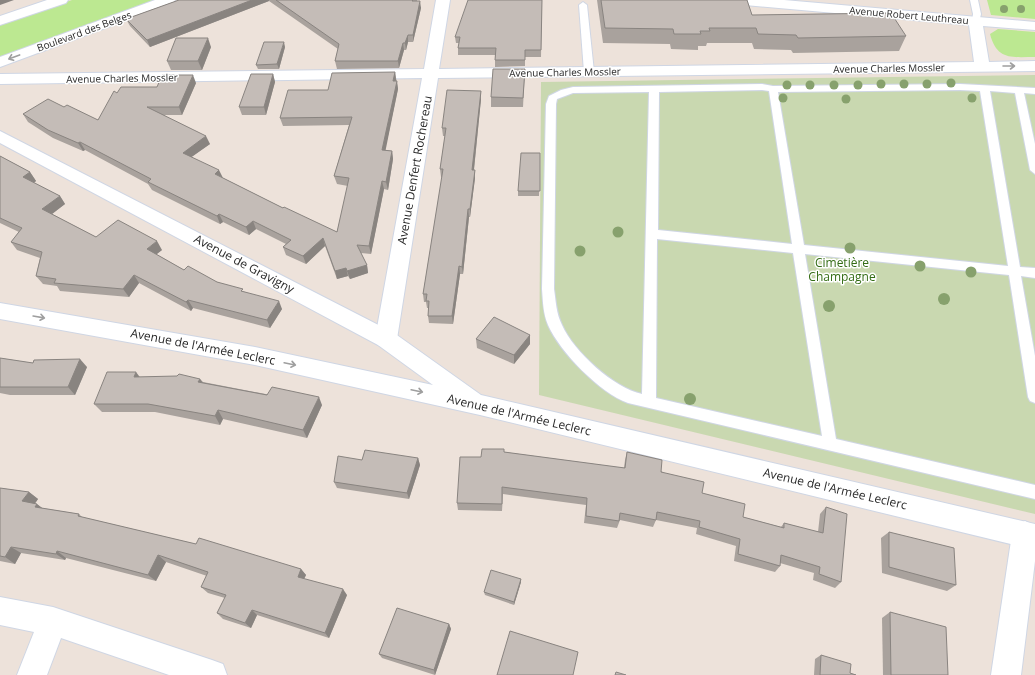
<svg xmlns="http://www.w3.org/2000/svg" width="1035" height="675" font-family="'Open Sans',sans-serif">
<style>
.green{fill:#bce891}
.cemetery{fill:#c9d8b0}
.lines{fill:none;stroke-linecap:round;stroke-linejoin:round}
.lane-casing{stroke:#cfd6e4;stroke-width:2}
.street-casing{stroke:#cfd6e4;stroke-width:2}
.secondary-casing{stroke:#cfd6e4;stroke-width:2}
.lane{fill:#fff;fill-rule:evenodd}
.street{fill:#fff;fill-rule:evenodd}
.secondary{fill:#fff;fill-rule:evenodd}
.tree{fill:#87a16d}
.wall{fill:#a9a29d}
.shaded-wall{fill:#898480}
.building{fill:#c4bcb7;stroke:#898480}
.oneway{stroke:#9f9f9f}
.labels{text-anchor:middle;stroke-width:3;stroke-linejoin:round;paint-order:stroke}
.far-street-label{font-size:10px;fill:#292929;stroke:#fff}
.street-label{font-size:12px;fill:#292929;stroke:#fff}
.park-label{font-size:12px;fill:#336c14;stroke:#fff}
</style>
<rect width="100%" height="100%" fill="#ede2da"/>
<g class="green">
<polygon points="72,0 158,0 0,57 0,25"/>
<polygon points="987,0 1035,0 1035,19 991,15"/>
<path d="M998,29L1035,32V57C1013,57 997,61 990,34Z"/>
</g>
<polygon class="cemetery" points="1035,75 1035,514 539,395 541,82"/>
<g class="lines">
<g class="lane-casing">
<g id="lane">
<polygon points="970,0 978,0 981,14 979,23 973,23 972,21 973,14"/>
<polygon points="583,2 587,5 594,72 589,75 584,72 579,5"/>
<path d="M762,84L773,86L960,84L1035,88V94L1024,93L1035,144V174L1030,170L1015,93L990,91L1020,267L1035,268V278L1021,276L1035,356V403L1030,401L1028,397L1009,275L805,254L836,439L1035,485V499L628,403C600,393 560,352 548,325C543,313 543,302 542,289L546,104L549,96L561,90L573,87ZM762,90L769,91L792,244L658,230L659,92ZM960,90L980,91L1008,266L804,245L778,92ZM649,92L642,394C614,388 574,352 562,325C556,313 556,302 554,289L556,104L557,99L573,93ZM657,239L793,253L822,436L656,398Z"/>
</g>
</g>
<g class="street-casing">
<g id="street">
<polygon points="436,0 450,0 439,69 974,62 969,25 734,4 729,3 727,0 784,0 1035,22 1035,30 983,26 989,62 1035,61 1035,71 438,78 397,339 394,345 386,348 378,345 375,339 422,78 0,84 0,74 424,69"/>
<polygon points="1025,521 1035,526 1035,561 1021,675 991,675 1012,534 1016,525"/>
<polygon points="0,597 53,607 212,660 223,664 227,675 169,675 61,638 47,675 17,675 34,632 0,625"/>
</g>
</g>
<g class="secondary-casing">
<g id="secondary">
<polygon points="47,0 68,0 66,3 0,25 0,16"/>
<polygon points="155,0 175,0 173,3 0,67 0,57"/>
<polygon points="0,131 394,333 481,395 1035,524 1035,550 480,415 255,365 0,319 0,303 255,347 433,385 378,345 0,143"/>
</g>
</g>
<use href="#lane" class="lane"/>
<use href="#street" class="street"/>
<use href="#secondary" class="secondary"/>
</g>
<g class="tree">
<circle cx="1004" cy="9" r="4"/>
<circle cx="1021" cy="9" r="4"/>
<circle cx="951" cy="83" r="4.5"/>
<circle cx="881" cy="84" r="4.5"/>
<circle cx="904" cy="84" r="4.5"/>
<circle cx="927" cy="84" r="4.5"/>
<circle cx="787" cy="85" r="4.5"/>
<circle cx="810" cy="85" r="4.5"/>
<circle cx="834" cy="85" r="4.5"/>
<circle cx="858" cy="85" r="4.5"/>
<circle cx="783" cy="98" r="4.5"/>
<circle cx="972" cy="98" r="4.5"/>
<circle cx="846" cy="99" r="4.5"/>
<circle cx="618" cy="232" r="5.5"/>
<circle cx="850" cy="248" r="5.5"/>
<circle cx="580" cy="251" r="5.5"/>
<circle cx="920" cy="266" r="5.5"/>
<circle cx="971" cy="272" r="5.5"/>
<circle cx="944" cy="299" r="6"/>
<circle cx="829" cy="306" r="6"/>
<circle cx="690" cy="399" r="6"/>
</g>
<g class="wall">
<polygon points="179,0 417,0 417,1 421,8 413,42 408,42 406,50 404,50 399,68 337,69 335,61 338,49 269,1 150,47 130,26 126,19"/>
<polygon points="542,0 541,57 525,57 525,66 495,67 495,55 458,55 458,48 459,43 456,43 455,37"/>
<polygon points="597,0 747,0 752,15 906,36 899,51 793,53 791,50 754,49 752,43 707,43 706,46 698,46 698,50 671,49 670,44 603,43"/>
<polygon points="211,47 202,70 171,70 167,61"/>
<polygon points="285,47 279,69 258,69 256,65"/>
<polygon points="525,69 523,107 491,107 491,97"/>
<polygon points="395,72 398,89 385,150 392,151 393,159 388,190 384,189 371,254 361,253 367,265 368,273 350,279 348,276 337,279 325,246 306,264 286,255 283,247 286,244 256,229 249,235 223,222 220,224 152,190 148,184 85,150 83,151 53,138 28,122 23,114 64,107 98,120 117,93 157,87 196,83 182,115 164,115 210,144 191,157 223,178 283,208 337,232 348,186 337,184 334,176 349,125 283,126 280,118 328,90"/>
<polygon points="273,74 275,82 266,115 242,115 239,107"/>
<polygon points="481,91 481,99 474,170 475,170 475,178 470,217 469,217 463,274 460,274 453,324 429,323 428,316 429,308 427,308 426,302 424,302 423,294 442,177 441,177 440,169 445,136 443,136 442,128"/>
<polygon points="540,153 539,196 518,196 518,191"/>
<polygon points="0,156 30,172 36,181 34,183 60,196 65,204 52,214 96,237 162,250 156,254 184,270 245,292 282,309 270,328 193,308 191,311 139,283 129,297 60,291 57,286 43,284 36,276 40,258 17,250 11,242 19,232 0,223"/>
<polygon points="530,335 530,344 514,364 477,348 476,339"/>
<polygon points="0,358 33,363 87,367 75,395 10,395 0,393"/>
<polygon points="140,377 200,379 203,382 322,405 307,438 223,419 220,425 155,412 102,412 94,404"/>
<polygon points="504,452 624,468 625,460 627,452 743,517 781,527 784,523 818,532 820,514 826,507 841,582 835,588 813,580 814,573 780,563 780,566 775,572 734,561 736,546 696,534 697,528 656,520 653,527 620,520 617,528 584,523 586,505 503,494 502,511 458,510 457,503 481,457"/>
<polygon points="418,458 420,465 409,499 337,488 334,482 362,460"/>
<polygon points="0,488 29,492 38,499 35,503 42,508 79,514 82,517 301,569 306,575 304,579 347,595 329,638 257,615 251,628 223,619 217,613 225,598 208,593 201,587 207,576 166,562 156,581 66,558 65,560 21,553 15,564 0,561"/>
<polygon points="889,532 956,585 947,591 882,573 881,538"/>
<polygon points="521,579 521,582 514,605 485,595 484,592"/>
<polygon points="890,612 948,675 883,675 882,618"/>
<polygon points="449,624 451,629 435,675 382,658 379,654"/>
<polygon points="821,655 850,673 856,675 814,675 815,659"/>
</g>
<g class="shaded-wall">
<polygon points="0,0 14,0 0,5"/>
<polygon points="252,0 269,0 269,1 150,47 147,40"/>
<polygon points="420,1 421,8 413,42 413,35"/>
<polygon points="408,35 408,42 406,50 405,43"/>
<polygon points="208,38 211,47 202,70 198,61"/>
<polygon points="284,42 285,47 279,69 277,64"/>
<polygon points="403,43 404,50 399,68 398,61"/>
<polygon points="395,72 396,80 394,89 393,81"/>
<polygon points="273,74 275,82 266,115 264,107"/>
<polygon points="193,75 196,83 182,115 179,107"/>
<polygon points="397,81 398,89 384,158 382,150"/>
<polygon points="481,91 481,99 473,178 472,170"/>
<polygon points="206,136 210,144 186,161 183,153"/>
<polygon points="80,142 85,150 83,151 78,143"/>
<polygon points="392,151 393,159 388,190 386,182"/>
<polygon points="219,170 223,178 215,174"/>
<polygon points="475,170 475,178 470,217 470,209"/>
<polygon points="30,172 36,181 29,186 23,177"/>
<polygon points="382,181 384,189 371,254 369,246"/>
<polygon points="60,196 65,204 48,217 42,209"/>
<polygon points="468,209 469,217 463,274 462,267"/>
<polygon points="219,214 223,222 220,224 217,216"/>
<polygon points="253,221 256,229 249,235 246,227"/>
<polygon points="323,238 325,246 306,264 303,256"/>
<polygon points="157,241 162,250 152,258 147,249"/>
<polygon points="367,265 368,273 350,279 347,271"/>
<polygon points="459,266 460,274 453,324 452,316"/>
<polygon points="346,268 348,276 337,279 335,271"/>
<polygon points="134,275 139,283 129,297 123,289"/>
<polygon points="188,300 193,308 191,311 186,302"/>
<polygon points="279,301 282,309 270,328 267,320"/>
<polygon points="530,335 530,344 514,364 514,355"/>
<polygon points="80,359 87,367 75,395 68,387"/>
<polygon points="136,372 142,380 134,377"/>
<polygon points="200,379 206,387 198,382"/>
<polygon points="319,397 322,405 307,438 303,430"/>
<polygon points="218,410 223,419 220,425 215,416"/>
<polygon points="418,458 420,465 409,499 407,493"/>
<polygon points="29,492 38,499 32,508 22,501"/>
<polygon points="37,504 46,511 35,507"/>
<polygon points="11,547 21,553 15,564 5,557"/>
<polygon points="57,551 66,558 65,560 56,554"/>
<polygon points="158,555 166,562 156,581 148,575"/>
<polygon points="301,569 306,575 302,583 298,577"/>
<polygon points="521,579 521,582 514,605 514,602"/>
<polygon points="343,589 347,595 329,638 325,633"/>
<polygon points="252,610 257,615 251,628 245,623"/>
<polygon points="449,624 451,629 435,675 434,670"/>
</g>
<g class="building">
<polygon points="179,0 252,0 147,40 126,19"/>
<polygon points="276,0 413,0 412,1 420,1 413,35 408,35 405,43 403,43 398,61 335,61 339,44"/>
<polygon points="468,0 542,0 541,50 525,50 525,60 495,60 496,48 458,48 460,37 455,37"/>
<polygon points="601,0 747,0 752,15 891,13 906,36 798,38 796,35 758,34 756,28 709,28 710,31 700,31 701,34 674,34 673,29 605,28"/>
<polygon points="176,38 208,38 198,61 167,61"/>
<polygon points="264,42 284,42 277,64 256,65"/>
<polygon points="493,69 525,69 523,98 491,97"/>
<polygon points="395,72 393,81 397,81 382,150 392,151 386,182 382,181 369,246 357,245 367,265 347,271 346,268 335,271 323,238 303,256 283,247 291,240 253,221 246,227 219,214 217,216 148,182 151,179 80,142 78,143 48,130 23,114 48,99 64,107 67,105 98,120 114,91 117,93 121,87 157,87 162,75 193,75 179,107 147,107 206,136 183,153 219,170 215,174 283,208 284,207 337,232 349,178 334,176 352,117 280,118 288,90 328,90 332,73"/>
<polygon points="251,74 273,74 264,107 239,107"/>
<polygon points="447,90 481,91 472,170 475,170 470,209 468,209 462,267 459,266 452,316 428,316 429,301 426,301 427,294 423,294 443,169 440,169 446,128 442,128"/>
<polygon points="521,153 540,153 540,191 518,191"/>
<polygon points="0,156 30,172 23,177 60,196 42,209 96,237 118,220 157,241 147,249 184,270 188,266 217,282 243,289 241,291 279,301 267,320 188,300 186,302 134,275 123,289 54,283 56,279 36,276 42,252 11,242 22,228 0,218"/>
<polygon points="494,317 530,335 514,355 476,339"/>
<polygon points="0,358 33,363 34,360 80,359 68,387 0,387"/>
<polygon points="107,372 136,372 134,377 177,376 179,374 200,379 198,382 267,395 272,387 319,397 303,430 218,410 215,416 148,404 94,404"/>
<polygon points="482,449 504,449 504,452 625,468 627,452 662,460 661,472 704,482 702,493 745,504 743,517 784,528 784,523 823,533 826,507 847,514 841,582 819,574 820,567 781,555 780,566 738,554 740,539 699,527 700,521 657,512 656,520 620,513 619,521 586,516 587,498 502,487 502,504 457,503 460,457 481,457"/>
<polygon points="365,450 418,458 407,493 334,482 338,456 362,460"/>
<polygon points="0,488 29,492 22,501 37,504 35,507 79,514 78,516 196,544 199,538 301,569 298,577 343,589 325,633 252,610 245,623 217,613 226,595 201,587 208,572 158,555 148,575 57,551 56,554 11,547 5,557 0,556"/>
<polygon points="889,532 954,548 956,585 889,567"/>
<polygon points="491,570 521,579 514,602 484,592"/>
<polygon points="397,608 449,624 434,670 379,654"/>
<polygon points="890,612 946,627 948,675 891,675"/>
<polygon points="510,631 578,652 573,675 497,675"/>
<polygon points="821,655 851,664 850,673 856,675 820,675"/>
<polygon points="616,672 626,675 615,675"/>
</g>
<defs><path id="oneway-shaft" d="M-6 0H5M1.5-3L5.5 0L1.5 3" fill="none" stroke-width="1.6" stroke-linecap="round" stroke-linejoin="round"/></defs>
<g class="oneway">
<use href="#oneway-shaft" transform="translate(14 57) rotate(160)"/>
<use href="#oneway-shaft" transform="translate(1009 66)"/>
<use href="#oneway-shaft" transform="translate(39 317) rotate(10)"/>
<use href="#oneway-shaft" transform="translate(290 364) rotate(12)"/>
<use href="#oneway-shaft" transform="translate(417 391) rotate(12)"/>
</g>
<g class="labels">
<g class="far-street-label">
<text transform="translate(909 15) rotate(5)" y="4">Avenue Robert Leuthreau</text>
<text transform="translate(84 31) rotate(-20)" y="4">Boulevard des Belges</text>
<text transform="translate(889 68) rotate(-1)" y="4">Avenue Charles Mossler</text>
<text transform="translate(565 72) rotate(-1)" y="4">Avenue Charles Mossler</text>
<text transform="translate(122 78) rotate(-1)" y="4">Avenue Charles Mossler</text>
</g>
<g class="street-label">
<text transform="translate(415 170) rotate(-80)" y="4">Avenue Denfert Rochereau</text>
<text transform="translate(244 264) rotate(28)" y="4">Avenue de Gravigny</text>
<text transform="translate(203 347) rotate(11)" y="4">Avenue de l'Armée Leclerc</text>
<text transform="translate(519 415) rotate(13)" y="4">Avenue de l'Armée Leclerc</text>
<text transform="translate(835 489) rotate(13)" y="4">Avenue de l'Armée Leclerc</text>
</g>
<g class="park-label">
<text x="842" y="267">Cimetière<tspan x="842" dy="14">Champagne</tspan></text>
</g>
</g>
</svg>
